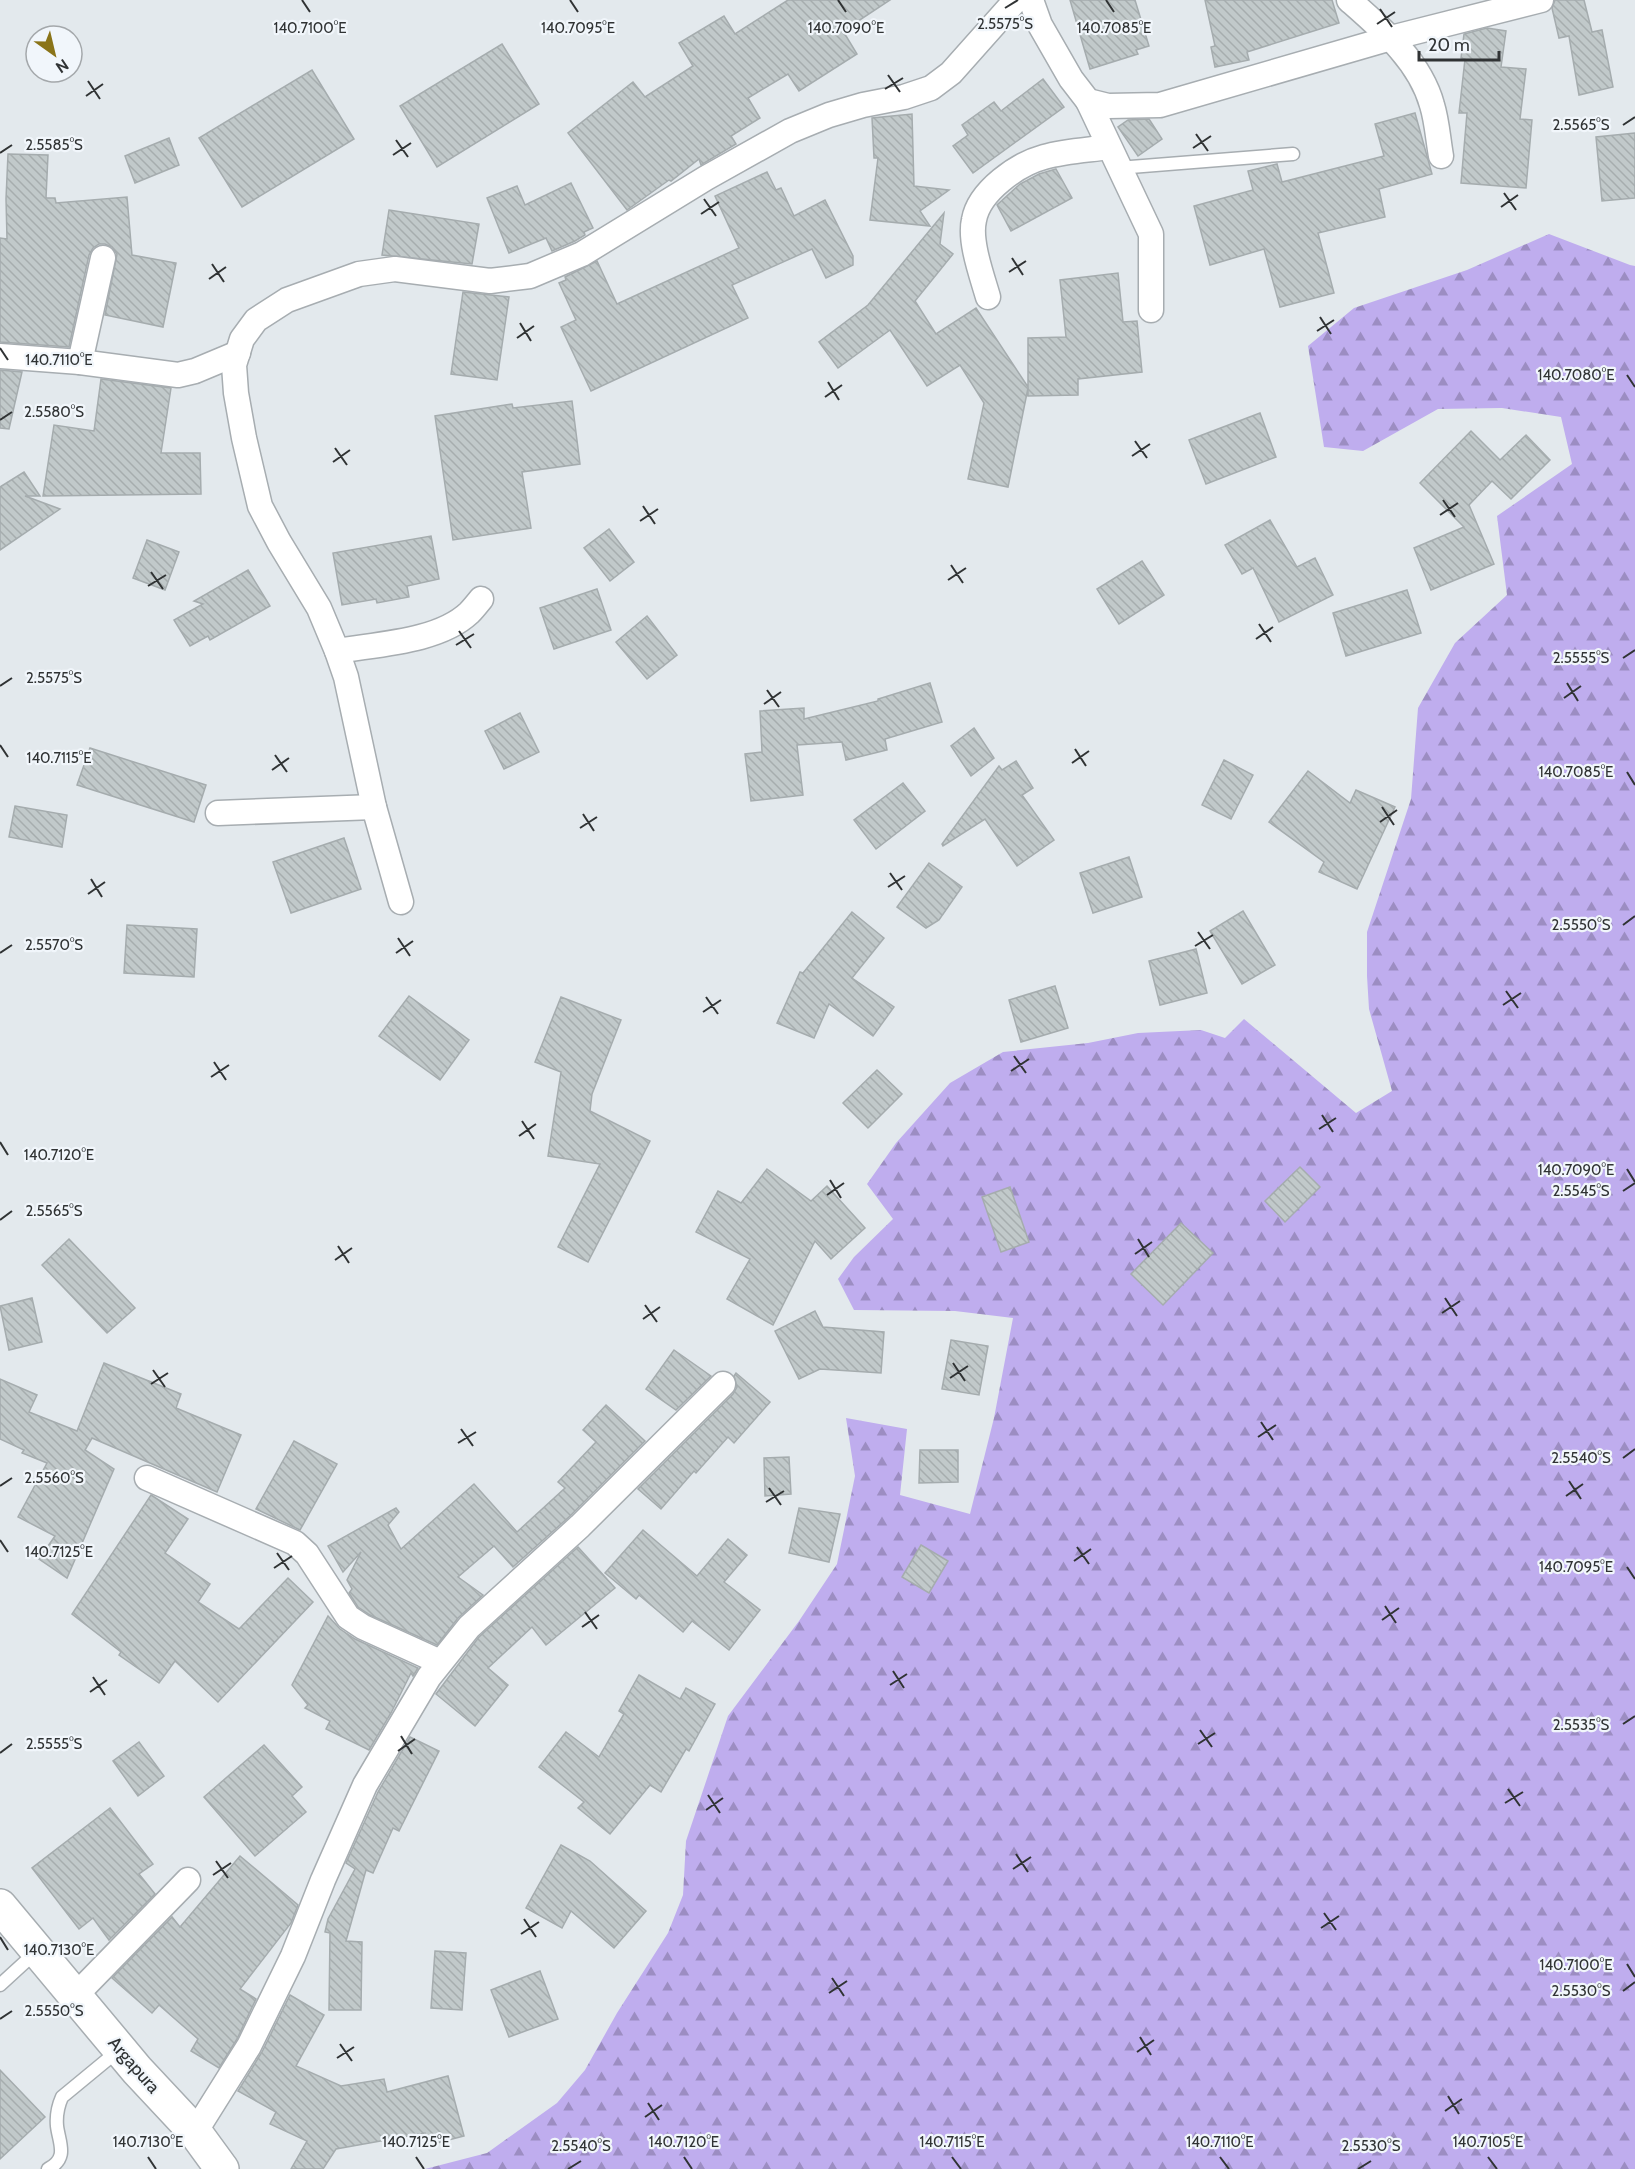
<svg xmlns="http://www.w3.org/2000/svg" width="1635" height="2169" font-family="Cabin,sans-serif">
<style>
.forest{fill:url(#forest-firs)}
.building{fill:url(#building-back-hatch);stroke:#a5acae;stroke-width:1.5}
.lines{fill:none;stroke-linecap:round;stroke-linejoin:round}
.lane-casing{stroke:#a7adb1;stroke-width:15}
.street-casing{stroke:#a7adb1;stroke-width:27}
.highway-casing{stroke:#a7adb1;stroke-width:36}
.lane{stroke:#fff;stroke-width:12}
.street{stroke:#fff;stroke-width:24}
.highway{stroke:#fff;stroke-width:33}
.ticks{fill:none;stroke:#303334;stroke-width:2}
.labels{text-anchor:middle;stroke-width:4.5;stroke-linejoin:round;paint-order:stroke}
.street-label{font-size:18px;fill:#303334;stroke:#f1f6fb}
.ticks-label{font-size:15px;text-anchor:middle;fill:#303334;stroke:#f1f6fb;stroke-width:4.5;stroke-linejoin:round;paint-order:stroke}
</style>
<defs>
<pattern id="forest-firs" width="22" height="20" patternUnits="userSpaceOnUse" patternTransform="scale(1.5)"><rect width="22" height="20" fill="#bfadee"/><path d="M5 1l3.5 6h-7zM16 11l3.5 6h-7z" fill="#9c8dc2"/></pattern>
<pattern id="building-back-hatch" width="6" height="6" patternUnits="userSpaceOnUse" patternTransform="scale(1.5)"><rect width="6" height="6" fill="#c1c9ca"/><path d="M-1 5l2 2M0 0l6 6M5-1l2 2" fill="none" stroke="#a6adae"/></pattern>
</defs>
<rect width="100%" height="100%" fill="#e3e9ed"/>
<polygon class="forest" points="1549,234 1630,265 1635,266 1635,2169 425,2169 487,2153 557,2103 585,2070 617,2013 668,1933 683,1895 686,1841 728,1716 799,1621 837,1564 855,1476 846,1418 907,1429 900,1495 970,1514 994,1418 1013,1318 955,1311 854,1310 838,1279 854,1257 893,1219 867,1184 896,1143 950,1083 1003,1052 1088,1043 1138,1033 1201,1030 1225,1038 1244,1019 1356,1113 1392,1091 1369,1009 1367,976 1367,932 1411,799 1418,708 1455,643 1507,595 1497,516 1572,464 1561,417 1502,408 1438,409 1363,451 1324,447 1308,346 1354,308 1467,270"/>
<g class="building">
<polygon points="788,0 890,0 843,31 857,54 799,91 788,74 748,98 760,118 731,136 736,144 701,165 699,159 671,181 669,180 627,210 568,133 633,82 645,97 693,66 679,43 724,16 735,34"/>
<polygon points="1070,0 1135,0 1149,46 1136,50 1138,54 1090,69"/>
<polygon points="1205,0 1332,0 1339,23 1247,52 1249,60 1215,67 1211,47 1215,46"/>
<polygon points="1555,0 1584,0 1592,32 1602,30 1613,87 1579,95 1569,36 1559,38 1552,8"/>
<polygon points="1487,28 1506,31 1501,67 1526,69 1520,119 1532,120 1526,188 1461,183 1467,113 1459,113 1465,59 1461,58 1464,34"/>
<polygon points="502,44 539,104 437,167 400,106"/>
<polygon points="312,70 354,139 242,207 199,138"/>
<polygon points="1043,79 1064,107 973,173 953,146 968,135 962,125 994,102 1001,111"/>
<polygon points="1415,113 1432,174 1379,189 1385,217 1318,233 1334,293 1280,307 1264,249 1210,265 1194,206 1253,190 1248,171 1277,164 1282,182 1384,156 1375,124"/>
<polygon points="912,114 914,186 949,190 920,211 930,226 870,220 878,158 874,158 872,118"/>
<polygon points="1149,119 1162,139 1138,156 1118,127 1128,120"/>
<polygon points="1635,133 1635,198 1602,201 1596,137"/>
<polygon points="169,138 179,165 135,183 125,156"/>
<polygon points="8,154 48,155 46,198 55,198 56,203 127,197 132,255 176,263 163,327 105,315 117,254 112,247 105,244 99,244 93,248 89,255 69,347 0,342 0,238 7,239 6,199"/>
<polygon points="1056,169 1072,198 1011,231 997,205 1020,184 1039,174"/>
<polygon points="767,172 776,190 781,188 794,216 825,200 853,256 853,265 826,278 812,249 732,285 748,318 591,391 561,327 576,320 559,283 566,280 565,277 597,261 617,304 739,248 715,196"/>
<polygon points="571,183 593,228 584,232 585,235 575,241 552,251 546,238 509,253 487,198 517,186 525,205"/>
<polygon points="389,210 479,224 472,264 382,255"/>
<polygon points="944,213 940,244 953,254 915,301 936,334 976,308 1028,387 1028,338 1066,337 1060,280 1118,273 1123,322 1137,321 1142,372 1078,379 1078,395 1028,396 1028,388 1008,487 968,479 984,403 960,365 927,386 890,330 838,368 819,342 868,305"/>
<polygon points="463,292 509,297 497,380 451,374"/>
<polygon points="0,370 22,372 9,429 0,428"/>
<polygon points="101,379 171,388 161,453 200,453 201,494 43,496 54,425 94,431"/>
<polygon points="572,401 580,464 522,472 531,528 453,540 435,416 512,404 513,408"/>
<polygon points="1260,413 1276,457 1206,484 1189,440"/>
<polygon points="1471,431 1500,460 1526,435 1550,460 1511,499 1492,481 1469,505 1494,564 1431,590 1414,548 1464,527 1420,483"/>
<polygon points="24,472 40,496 25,496 60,509 0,550 0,487"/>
<polygon points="1270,520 1297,567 1315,558 1333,595 1279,622 1253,568 1242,574 1225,545"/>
<polygon points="609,529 634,562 610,581 584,548"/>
<polygon points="431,536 439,579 407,586 409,597 377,603 376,599 342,605 333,553"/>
<polygon points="147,540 179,552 165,590 133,578"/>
<polygon points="1142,561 1164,595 1119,624 1097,589"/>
<polygon points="248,570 270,606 210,640 208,636 190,646 174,620 203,604 194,601"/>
<polygon points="597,589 611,630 554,649 540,608"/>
<polygon points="1407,590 1421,633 1346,656 1333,613"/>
<polygon points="647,616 677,655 647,679 616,642"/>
<polygon points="930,683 942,722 885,739 887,750 846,760 842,742 797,745 803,795 751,801 745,754 762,752 760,711 804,708 804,719 878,701 878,699"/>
<polygon points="520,713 539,752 504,769 485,731"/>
<polygon points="974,728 994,758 971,776 951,746"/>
<polygon points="90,748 206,785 194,822 77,785"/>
<polygon points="1224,760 1253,775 1231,819 1202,805"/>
<polygon points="1016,761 1033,788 1022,795 1054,840 1017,866 985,819 943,846 942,844 999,766 1002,770"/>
<polygon points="1308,771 1350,803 1356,790 1395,807 1357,889 1319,872 1324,862 1269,822"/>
<polygon points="903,783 925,811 876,849 854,820"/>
<polygon points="15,806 67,815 62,847 9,837"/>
<polygon points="344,838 361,889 291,913 273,862"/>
<polygon points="1129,857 1142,897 1093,913 1080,873"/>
<polygon points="929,863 962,887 939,920 926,928 897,907"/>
<polygon points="1243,911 1275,965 1242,984 1210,931"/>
<polygon points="852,912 884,938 852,978 894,1007 873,1036 829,1004 814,1038 777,1023 800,972 803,973"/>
<polygon points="127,925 197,929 194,977 124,973"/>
<polygon points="1196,949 1207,993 1160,1005 1149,961"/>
<polygon points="1055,986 1068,1028 1021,1042 1009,1000"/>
<polygon points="409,996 469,1040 440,1080 379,1036"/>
<polygon points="561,997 621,1020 592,1094 590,1111 650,1141 588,1262 558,1247 600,1164 548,1156 561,1072 535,1062"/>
<polygon points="877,1070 902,1094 868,1128 843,1103"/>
<polygon points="1300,1167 1320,1187 1285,1222 1265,1201"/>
<polygon points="767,1169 811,1201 827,1186 865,1228 831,1259 815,1241 773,1325 727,1299 750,1259 696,1232 718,1191 741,1203"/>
<polygon points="1010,1187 1029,1242 1001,1252 982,1197"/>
<polygon points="1181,1223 1213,1253 1163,1305 1131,1274"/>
<polygon points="69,1239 135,1308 107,1333 42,1265"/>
<polygon points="32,1298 42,1342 9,1350 0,1306"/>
<polygon points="815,1311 823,1327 884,1332 881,1373 820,1369 799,1379 775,1331"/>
<polygon points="951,1340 988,1346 979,1395 942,1389"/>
<polygon points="674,1350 711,1376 676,1410 646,1389"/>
<polygon points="104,1363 181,1394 176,1408 241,1435 217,1492 92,1438 85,1450 114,1469 67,1578 39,1559 55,1536 18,1517 47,1463 22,1453 24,1450 0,1439 0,1379 37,1395 29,1412 77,1431"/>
<polygon points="736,1373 770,1402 734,1443 728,1437 696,1473 694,1471 661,1509 638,1489 733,1394 737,1387 734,1376"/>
<polygon points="606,1405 645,1441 570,1516 513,1567 494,1546 458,1577 483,1595 458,1618 437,1645 370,1615 358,1607 349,1593 352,1589 347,1580 361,1552 343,1572 328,1546 396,1508 399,1512 388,1525 401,1549 474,1484 517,1532 565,1488 558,1482 596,1442 583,1430"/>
<polygon points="294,1441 337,1464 300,1530 256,1509"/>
<polygon points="920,1450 958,1450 958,1482 919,1483"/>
<polygon points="789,1457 791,1494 765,1496 764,1458"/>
<polygon points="151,1495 188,1519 165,1553 210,1584 198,1602 239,1629 288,1578 313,1602 218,1702 175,1661 159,1683 119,1655 121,1652 72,1614"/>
<polygon points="799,1508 840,1514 829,1562 789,1553"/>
<polygon points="643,1530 697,1576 728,1539 747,1555 724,1582 760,1610 729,1650 692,1621 683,1632 639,1595 636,1599 605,1573"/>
<polygon points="921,1545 948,1561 929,1593 902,1577"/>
<polygon points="578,1547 615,1588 546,1645 532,1627 488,1668 508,1685 475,1726 436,1694 479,1637"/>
<polygon points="328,1616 340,1629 355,1639 418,1668 413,1676 411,1673 391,1713 369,1750 326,1729 330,1721 305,1708 308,1705 292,1685"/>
<polygon points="639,1675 680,1699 686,1688 715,1704 689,1751 686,1749 661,1792 650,1785 610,1834 578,1808 584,1802 539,1767 566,1732 599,1757 624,1714 619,1711"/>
<polygon points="410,1737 439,1751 399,1831 393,1828 373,1873 366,1870 346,1941 362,1942 361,2010 329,2010 330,1933 325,1932 328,1919 355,1869 346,1863 378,1792"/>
<polygon points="139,1742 164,1776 138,1796 113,1761"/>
<polygon points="264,1745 302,1787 292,1796 306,1812 255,1856 204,1797"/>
<polygon points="110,1808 153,1864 139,1874 155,1894 109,1940 93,1918 79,1929 32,1868"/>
<polygon points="561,1845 590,1861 646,1911 614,1948 571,1911 562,1928 526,1908"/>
<polygon points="240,1856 298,1905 291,1923 240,1989 256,1999 237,2039 219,2068 191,2051 198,2039 159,2005 152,2013 112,1978 172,1917 180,1927"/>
<polygon points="435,1951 466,1953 462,2010 431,2008"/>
<polygon points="540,1971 558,2019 509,2037 491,1990"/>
<polygon points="290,1995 324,2015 296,2066 341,2086 384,2079 387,2092 448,2076 464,2136 429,2145 425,2133 336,2149 323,2169 291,2169 307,2141 270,2124 276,2112 238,2091 262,2052"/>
<polygon points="0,2070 45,2117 0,2159"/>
</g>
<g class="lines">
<g class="lane-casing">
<g id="lane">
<polyline points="1118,168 1293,154"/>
<polyline points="0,1985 36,1952"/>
<path d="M48,2169C69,2158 59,2143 57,2126C56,2115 58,2106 62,2097L119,2050"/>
</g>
</g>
<g class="street-casing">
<g id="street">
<polyline points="1031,0 1040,25 1071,79 1088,101 1108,106 1160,105 1391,38 1541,0"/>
<path d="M1349,0C1382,29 1420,61 1432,105C1437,121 1438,139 1441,156"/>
<polyline points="1088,101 1151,234 1151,310"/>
<path d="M988,297C982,276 969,241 974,220C979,191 1018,164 1044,157C1065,151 1088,150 1109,147"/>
<polyline points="0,356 80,362 178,375 195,371 238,353"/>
<polyline points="80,362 103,258"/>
<path d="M337,651C377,644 438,642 469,613C473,609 477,604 481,599"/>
<polyline points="218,813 374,807"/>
<polyline points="401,902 374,807 346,677 337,651 319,608 279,542 260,506 244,438 236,393 234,365 242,339 256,320 287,300 359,274 395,269 490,281 530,276 582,254 706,178 790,131 829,115 863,105 904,97 931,88 951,73 1016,0"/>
<polyline points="147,1478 295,1543 307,1554 348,1617 363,1627 440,1662"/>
<polyline points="75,1996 188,1880"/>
<polyline points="195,2132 249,2046 293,1956 323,1880 365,1785 429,1677 469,1627 580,1526 723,1384"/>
</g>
</g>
<g class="highway-casing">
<polyline id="highway" points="0,1906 137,2070 195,2132 222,2169"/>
</g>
<use href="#lane" class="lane"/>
<use href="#street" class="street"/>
<use href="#highway" class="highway"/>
</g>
<path class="ticks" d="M302,0L310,12M570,0L578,12M838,0L846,12M1106,0L1114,12M1005,8L1018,0M1380,9L1392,27M1377,24L1395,12M888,75L900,92M88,81L100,99M885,89L903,78M86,96L103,84M1623,125L1635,117M1196,134L1208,151M396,140L408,157M1193,148L1211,136M0,153L12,145M393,155L411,143M1504,193L1516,210M704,199L716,216M1501,207L1518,195M701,214L719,202M1012,258L1023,275M212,264L224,282M1009,272L1026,261M209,279L226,267M1320,317L1331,334M520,323L531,341M1317,331L1334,320M517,338L534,326M0,348L8,360M1627,375L1635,387M828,382L839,400M825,397L842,385M0,420L12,412M1135,441L1147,458M335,448L347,465M1132,456L1150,444M333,462L350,450M1443,500L1455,517M643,506L655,524M1440,515L1458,503M640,521L658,509M951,565L963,583M151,572L163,589M948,580L966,568M148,586L166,575M1259,624L1271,642M459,631L471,648M1256,639L1273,627M456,645L474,634M1623,658L1635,650M1567,683L1578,701M0,686L12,678M767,690L779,707M1564,698L1581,686M764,704L781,692M0,745L8,757M1075,749L1086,766M275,755L287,772M1072,763L1089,751M272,770L289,758M1627,772L1635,785M1382,807L1394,825M583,814L594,831M1380,822L1397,810M580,828L597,817M890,873L902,890M91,879L102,897M888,887L905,876M88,894L105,882M1623,925L1635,916M1198,932L1210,949M398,938L410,956M1195,946L1213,935M0,953L12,945M396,953L413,941M1506,991L1518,1008M706,997L718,1014M1503,1005L1521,993M703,1012L721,1000M1014,1056L1026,1073M214,1062L226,1080M1011,1071L1029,1059M211,1077L229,1065M1322,1115L1333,1132M522,1121L534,1139M1319,1129L1336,1118M519,1136L536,1124M0,1142L8,1155M1627,1169L1635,1182M830,1180L841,1198M1623,1191L1635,1183M827,1195L844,1183M0,1220L12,1211M1138,1239L1149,1257M338,1246L349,1263M1135,1254L1152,1242M335,1260L352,1248M1445,1298L1457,1316M645,1305L657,1322M1442,1313L1460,1301M643,1319L660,1307M953,1363L965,1381M153,1370L165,1387M950,1378L968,1366M151,1384L168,1373M1261,1422L1273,1440M461,1429L473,1446M1258,1437L1276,1425M458,1443L476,1432M1623,1458L1635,1449M1569,1481L1581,1499M0,1486L12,1478M769,1488L781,1505M1566,1496L1583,1484M766,1502L784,1491M0,1540L8,1552M1077,1547L1089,1564M277,1553L289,1570M1074,1561L1091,1549M1627,1567L1635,1579M274,1568L292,1556M1385,1606L1396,1623M585,1612L597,1629M1382,1620L1399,1608M582,1627L599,1615M893,1671L904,1688M93,1677L105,1695M890,1685L907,1674M90,1692L107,1680M1623,1724L1635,1716M1200,1730L1212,1747M401,1736L412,1754M1198,1744L1215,1733M398,1751L415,1739M0,1753L12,1744M1508,1789L1520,1806M708,1795L720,1813M1505,1803L1523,1792M706,1810L723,1798M1016,1854L1028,1872M216,1861L228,1878M1013,1869L1031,1857M213,1875L231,1863M1324,1913L1336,1930M524,1919L536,1937M1321,1928L1339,1916M521,1934L539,1922M0,1937L8,1950M1627,1964L1635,1977M832,1978L844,1996M1623,1991L1635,1982M829,1993L847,1981M0,2019L12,2011M1140,2037L1151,2055M340,2044L352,2061M1137,2052L1154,2040M337,2058L354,2047M1448,2096L1459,2114M648,2103L659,2120M1445,2111L1462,2099M645,2117L662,2105M148,2157L156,2169M416,2157L424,2169M684,2157L692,2169M952,2157L961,2169M1220,2157L1229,2169M1488,2157L1497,2169M568,2169L581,2161M1358,2169L1371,2161"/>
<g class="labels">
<g class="street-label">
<text transform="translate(134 2065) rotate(49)" y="6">Argapura</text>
</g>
</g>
<g class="ticks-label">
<text x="1005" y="29">2.5575°S</text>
<text x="310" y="33">140.7100°E</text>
<text x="578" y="33">140.7095°E</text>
<text x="846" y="33">140.7090°E</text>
<text x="1114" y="33">140.7085°E</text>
<text x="1581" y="130">2.5565°S</text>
<text x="54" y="150">2.5585°S</text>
<text x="59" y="365">140.7110°E</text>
<text x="1576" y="380">140.7080°E</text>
<text x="54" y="417">2.5580°S</text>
<text x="1581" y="663">2.5555°S</text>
<text x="54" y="683">2.5575°S</text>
<text x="59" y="763">140.7115°E</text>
<text x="1576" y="777">140.7085°E</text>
<text x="1581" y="930">2.5550°S</text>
<text x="54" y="950">2.5570°S</text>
<text x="59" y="1160">140.7120°E</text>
<text x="1576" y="1175">140.7090°E</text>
<text x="1581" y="1196">2.5545°S</text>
<text x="54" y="1216">2.5565°S</text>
<text x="1581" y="1463">2.5540°S</text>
<text x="54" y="1483">2.5560°S</text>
<text x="59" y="1557">140.7125°E</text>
<text x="1576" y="1572">140.7095°E</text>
<text x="1581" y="1730">2.5535°S</text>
<text x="54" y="1749">2.5555°S</text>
<text x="59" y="1955">140.7130°E</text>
<text x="1576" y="1970">140.7100°E</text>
<text x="1581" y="1996">2.5530°S</text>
<text x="54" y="2016">2.5550°S</text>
<text x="148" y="2147">140.7130°E</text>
<text x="416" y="2147">140.7125°E</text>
<text x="684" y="2147">140.7120°E</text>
<text x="952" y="2147">140.7115°E</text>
<text x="1220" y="2147">140.7110°E</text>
<text x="1488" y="2147">140.7105°E</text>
<text x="581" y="2151">2.5540°S</text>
<text x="1371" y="2151">2.5530°S</text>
</g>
<g transform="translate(54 54) rotate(146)"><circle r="28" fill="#f1f6fb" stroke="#a4a8ab" stroke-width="1.5"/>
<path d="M0-4.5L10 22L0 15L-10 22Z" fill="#8a7418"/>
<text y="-9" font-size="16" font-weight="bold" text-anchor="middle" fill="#303334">N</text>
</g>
<path d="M1419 51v9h80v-9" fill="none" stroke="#303334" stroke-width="3"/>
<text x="1428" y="51" font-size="18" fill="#303334" stroke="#f1f6fb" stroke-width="4.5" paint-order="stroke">20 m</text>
</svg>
